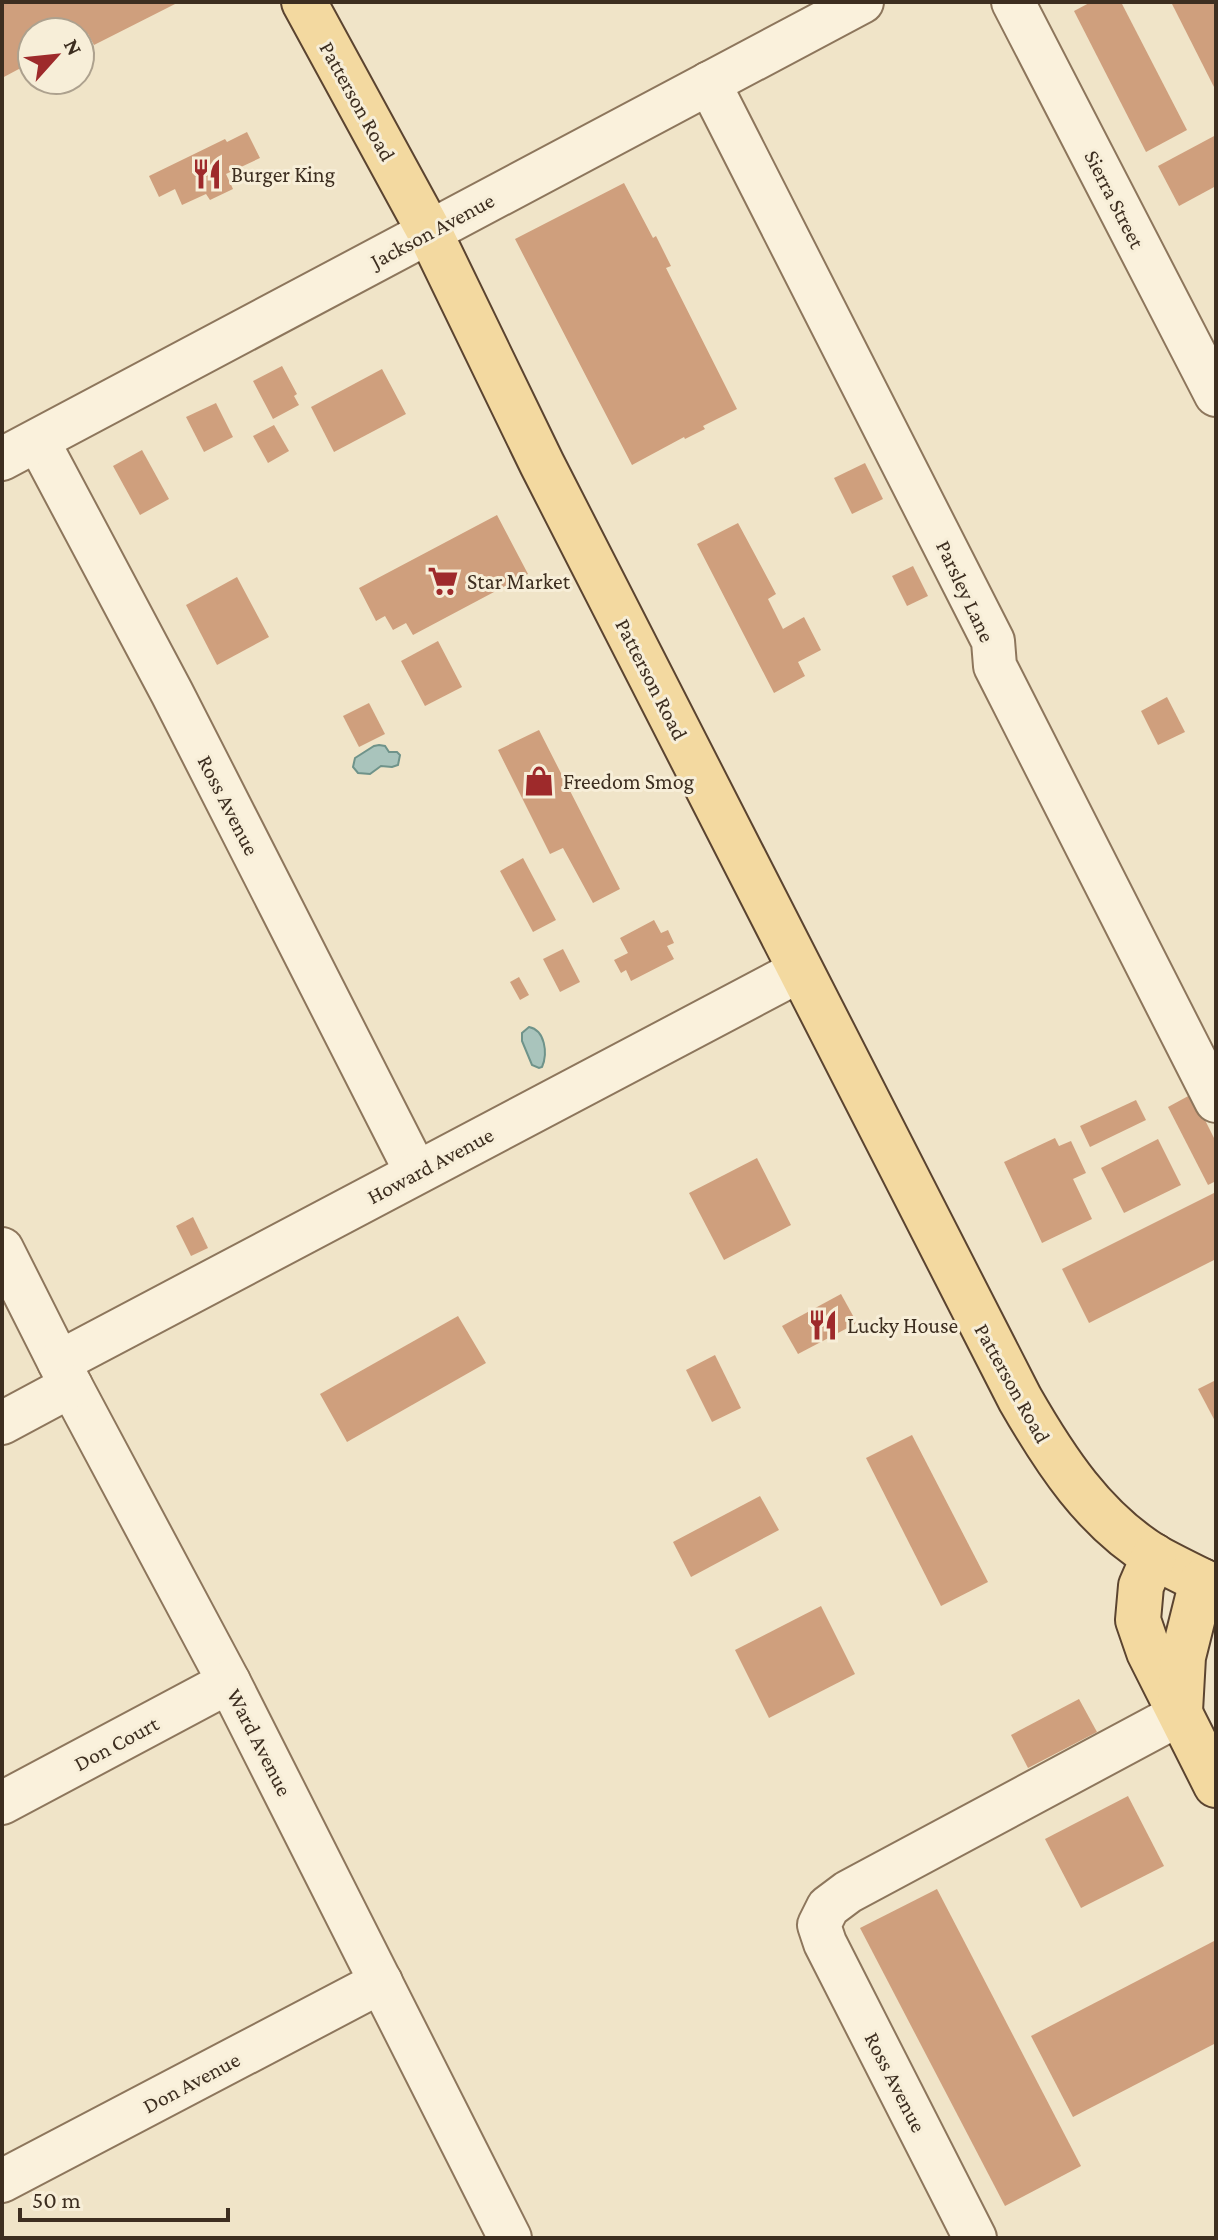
<svg xmlns="http://www.w3.org/2000/svg" width="1218" height="2240" font-family="'Crimson Pro',serif">
<style>
.water{fill:#a9c4bc;stroke:#6f938a;stroke-width:2}
.building{fill:#cf9f7d}
.lines{fill:none;stroke-linecap:round;stroke-linejoin:round}
.minor-casing{stroke:#8d765c;stroke-width:46}
.major-casing{stroke:#5b4430;stroke-width:48}
.minor{stroke:#faf1dc;stroke-width:42}
.major{stroke:#f3d9a0;stroke-width:44}
.labels{text-anchor:middle;stroke-width:6;stroke-linejoin:round;paint-order:stroke}
.street-label{font-size:22px;fill:#3d2e20;stroke:#f7eed8}
.poi-label{font-size:22px;fill:#3d2e20;stroke:#f7eed8;text-anchor:start}
</style>
<rect width="100%" height="100%" fill="#f0e4c8"/>
<g class="water">
<polygon points="379,745 385,746 389,752 397,752 400,755 398,765 392,767 381,766 370,774 358,773 353,767 355,758 374,746"/>
<path d="M529,1027C545,1030 548,1053 542,1067L539,1068L532,1065L522,1041V1033Z"/>
</g>
<g class="building">
<polygon points="2,2 179,2 94,45 88,34 80,38 80,32 32,32 32,62 2,78"/>
<polygon points="1091,2 1121,2 1187,130 1146,152 1074,11"/>
<polygon points="1171,2 1216,2 1216,91"/>
<polygon points="247,132 260,158 226,174 233,189 210,200 206,194 182,205 175,189 159,197 149,176 225,139 227,142"/>
<polygon points="1216,135 1216,186 1179,206 1158,166"/>
<polygon points="624,183 653,238 656,236 671,266 666,268 737,409 703,426 705,429 685,439 684,437 632,465 515,239"/>
<polygon points="282,366 297,394 294,396 299,405 273,419 253,381"/>
<polygon points="382,369 406,414 334,452 311,407"/>
<polygon points="216,403 233,437 204,452 186,417"/>
<polygon points="274,425 289,451 268,463 253,436"/>
<polygon points="142,450 169,499 140,515 113,466"/>
<polygon points="865,463 883,499 852,514 834,478"/>
<polygon points="497,515 528,574 413,635 406,623 393,630 385,616 376,621 359,588"/>
<polygon points="738,523 776,594 768,599 783,629 804,617 821,650 798,662 805,676 774,693 697,544"/>
<polygon points="913,566 928,596 907,606 892,576"/>
<polygon points="237,577 269,637 217,665 186,605"/>
<polygon points="438,641 462,687 425,706 401,661"/>
<polygon points="1167,697 1185,732 1158,745 1141,711"/>
<polygon points="369,703 385,734 359,747 343,716"/>
<polygon points="539,730 620,889 593,903 563,848 550,854 498,750"/>
<polygon points="523,858 556,920 533,932 500,871"/>
<polygon points="654,920 661,933 668,930 674,943 667,946 674,959 631,981 626,970 621,973 614,960 628,953 620,938"/>
<polygon points="563,949 580,982 560,992 543,959"/>
<polygon points="519,977 529,995 520,1000 510,982"/>
<polygon points="1192,1094 1216,1142 1216,1181 1208,1185 1168,1107"/>
<polygon points="1136,1100 1146,1120 1090,1147 1080,1126"/>
<polygon points="1055,1138 1059,1146 1071,1141 1086,1173 1073,1179 1092,1219 1042,1243 1004,1162"/>
<polygon points="1158,1139 1181,1185 1124,1213 1101,1168"/>
<polygon points="757,1158 791,1225 724,1260 689,1193"/>
<polygon points="1216,1192 1216,1259 1089,1323 1062,1269"/>
<polygon points="193,1217 208,1248 191,1256 176,1226"/>
<polygon points="841,1294 857,1323 798,1354 782,1326"/>
<polygon points="458,1316 486,1363 347,1442 320,1394"/>
<polygon points="715,1355 741,1408 712,1422 686,1370"/>
<polygon points="1216,1380 1216,1423 1198,1389"/>
<polygon points="912,1435 988,1582 941,1606 866,1458"/>
<polygon points="760,1496 779,1530 691,1577 673,1542"/>
<polygon points="821,1606 855,1674 769,1718 735,1650"/>
<polygon points="1079,1699 1097,1732 1028,1768 1011,1735"/>
<polygon points="1128,1796 1164,1866 1081,1908 1045,1839"/>
<polygon points="937,1889 1081,2166 1005,2206 860,1928"/>
<polygon points="1216,1940 1216,2043 1073,2117 1031,2036"/>
</g>
<g class="lines">
<g class="minor-casing">
<g id="minor">
<polyline points="1013,2 1216,395"/>
<polyline points="709,83 993,641 995,666 1216,1101"/>
<polyline points="38,441 172,693 416,1172"/>
<polyline points="2,459 862,2"/>
<polyline points="2,1249 71,1386 229,1682 510,2238"/>
<polyline points="59,1362 801,970"/>
<polyline points="2,1423 71,1386"/>
<polyline points="2,1803 229,1682"/>
<polyline points="2,2181 381,1982"/>
<polyline points="975,2238 825,1943 819,1925 828,1907 848,1892 1180,1714"/>
</g>
</g>
<g class="major-casing">
<g id="major">
<path d="M304,2L429,231L542,464L1020,1399C1055,1460 1094,1520 1155,1557C1175,1568 1196,1578 1216,1588"/>
<polyline points="1154,1556 1141,1586 1138,1620 1149,1652 1216,1785"/>
<polyline points="1180,1711 1183,1657 1202,1581"/>
</g>
</g>
<use href="#minor" class="minor"/>
<use href="#major" class="major"/>
</g>
<defs>
<g id="restaurant-bare" transform="scale(2.4)"><path d="M-5-6h1v4h1v-4h1v4h1v-4h1v5L-1.5 .5V6h-2V.5L-5-1ZM5-6V6H3V1.5H1.5Q1.5-4 5-6Z" fill="#9e2a2b" stroke="#f7eed8" stroke-width="2.5" paint-order="stroke"/></g>
<g id="supermarket-bare" transform="scale(2.4)"><path d="M-6-5.5h2.5l.6 2H6L4.5 2H-2.5L-4.4-4H-6ZM-1.5 3.2a1.3 1.3 0 1 0 .1 0ZM3 3.2a1.3 1.3 0 1 0 .1 0Z" fill="#9e2a2b" stroke="#f7eed8" stroke-width="2.5" paint-order="stroke"/></g>
<g id="shop-bare" transform="scale(2.4)"><path d="M-5-2.5h2.3a2.7 3.5 0 0 1 5.4 0H5L5.5 6h-11ZM-1.5-2.5h3a1.5 2.3 0 0 0-3 0Z" fill="#9e2a2b" stroke="#f7eed8" stroke-width="2.5" paint-order="stroke"/></g>
</defs>
<g fill-rule="evenodd">
<use href="#restaurant-bare" x="207" y="174"/>
<use href="#supermarket-bare" x="443" y="581"/>
<use href="#shop-bare" x="539" y="781"/>
<use href="#restaurant-bare" x="823" y="1325"/>
</g>
<g class="labels">
<g class="street-label">
<text transform="translate(358 101) rotate(61)" y="8">Patterson Road</text>
<text transform="translate(1115 199) rotate(63)" y="8">Sierra Street</text>
<text transform="translate(432 230) rotate(-28)" y="8">Jackson Avenue</text>
<text transform="translate(966 591) rotate(65)" y="8">Parsley Lane</text>
<text transform="translate(652 679) rotate(63)" y="8">Patterson Road</text>
<text transform="translate(229 805) rotate(63)" y="8">Ross Avenue</text>
<text transform="translate(430 1165) rotate(-28)" y="8">Howard Avenue</text>
<text transform="translate(1013 1383) rotate(61)" y="8">Patterson Road</text>
<text transform="translate(260 1742) rotate(63)" y="8">Ward Avenue</text>
<text transform="translate(116 1743) rotate(-28)" y="8">Don Court</text>
<text transform="translate(191 2082) rotate(-28)" y="8">Don Avenue</text>
<text transform="translate(896 2082) rotate(63)" y="8">Ross Avenue</text>
</g>
<g class="poi-label">
<text x="231" y="182">Burger King</text>
<text x="467" y="589">Star Market</text>
<text x="563" y="789">Freedom Smog</text>
<text x="847" y="1333">Lucky House</text>
</g>
</g>
<rect width="1218" height="2240" fill="none" stroke="#3d2e20" stroke-width="8"/>
<g transform="translate(56 56) rotate(63)"><circle r="38" fill="#f7eed8" stroke="#ada18e" stroke-width="2"/>
<path d="M0-6L14 30L0 20L-14 30Z" fill="#9e2a2b"/>
<text y="-12" font-size="22" font-weight="bold" text-anchor="middle" fill="#3d2e20">N</text>
</g>
<path d="M20 2208v12h208v-12" fill="none" stroke="#3d2e20" stroke-width="4"/>
<text x="32" y="2208" font-size="24" fill="#3d2e20" stroke="#f7eed8" stroke-width="6" paint-order="stroke">50 m</text>
</svg>
